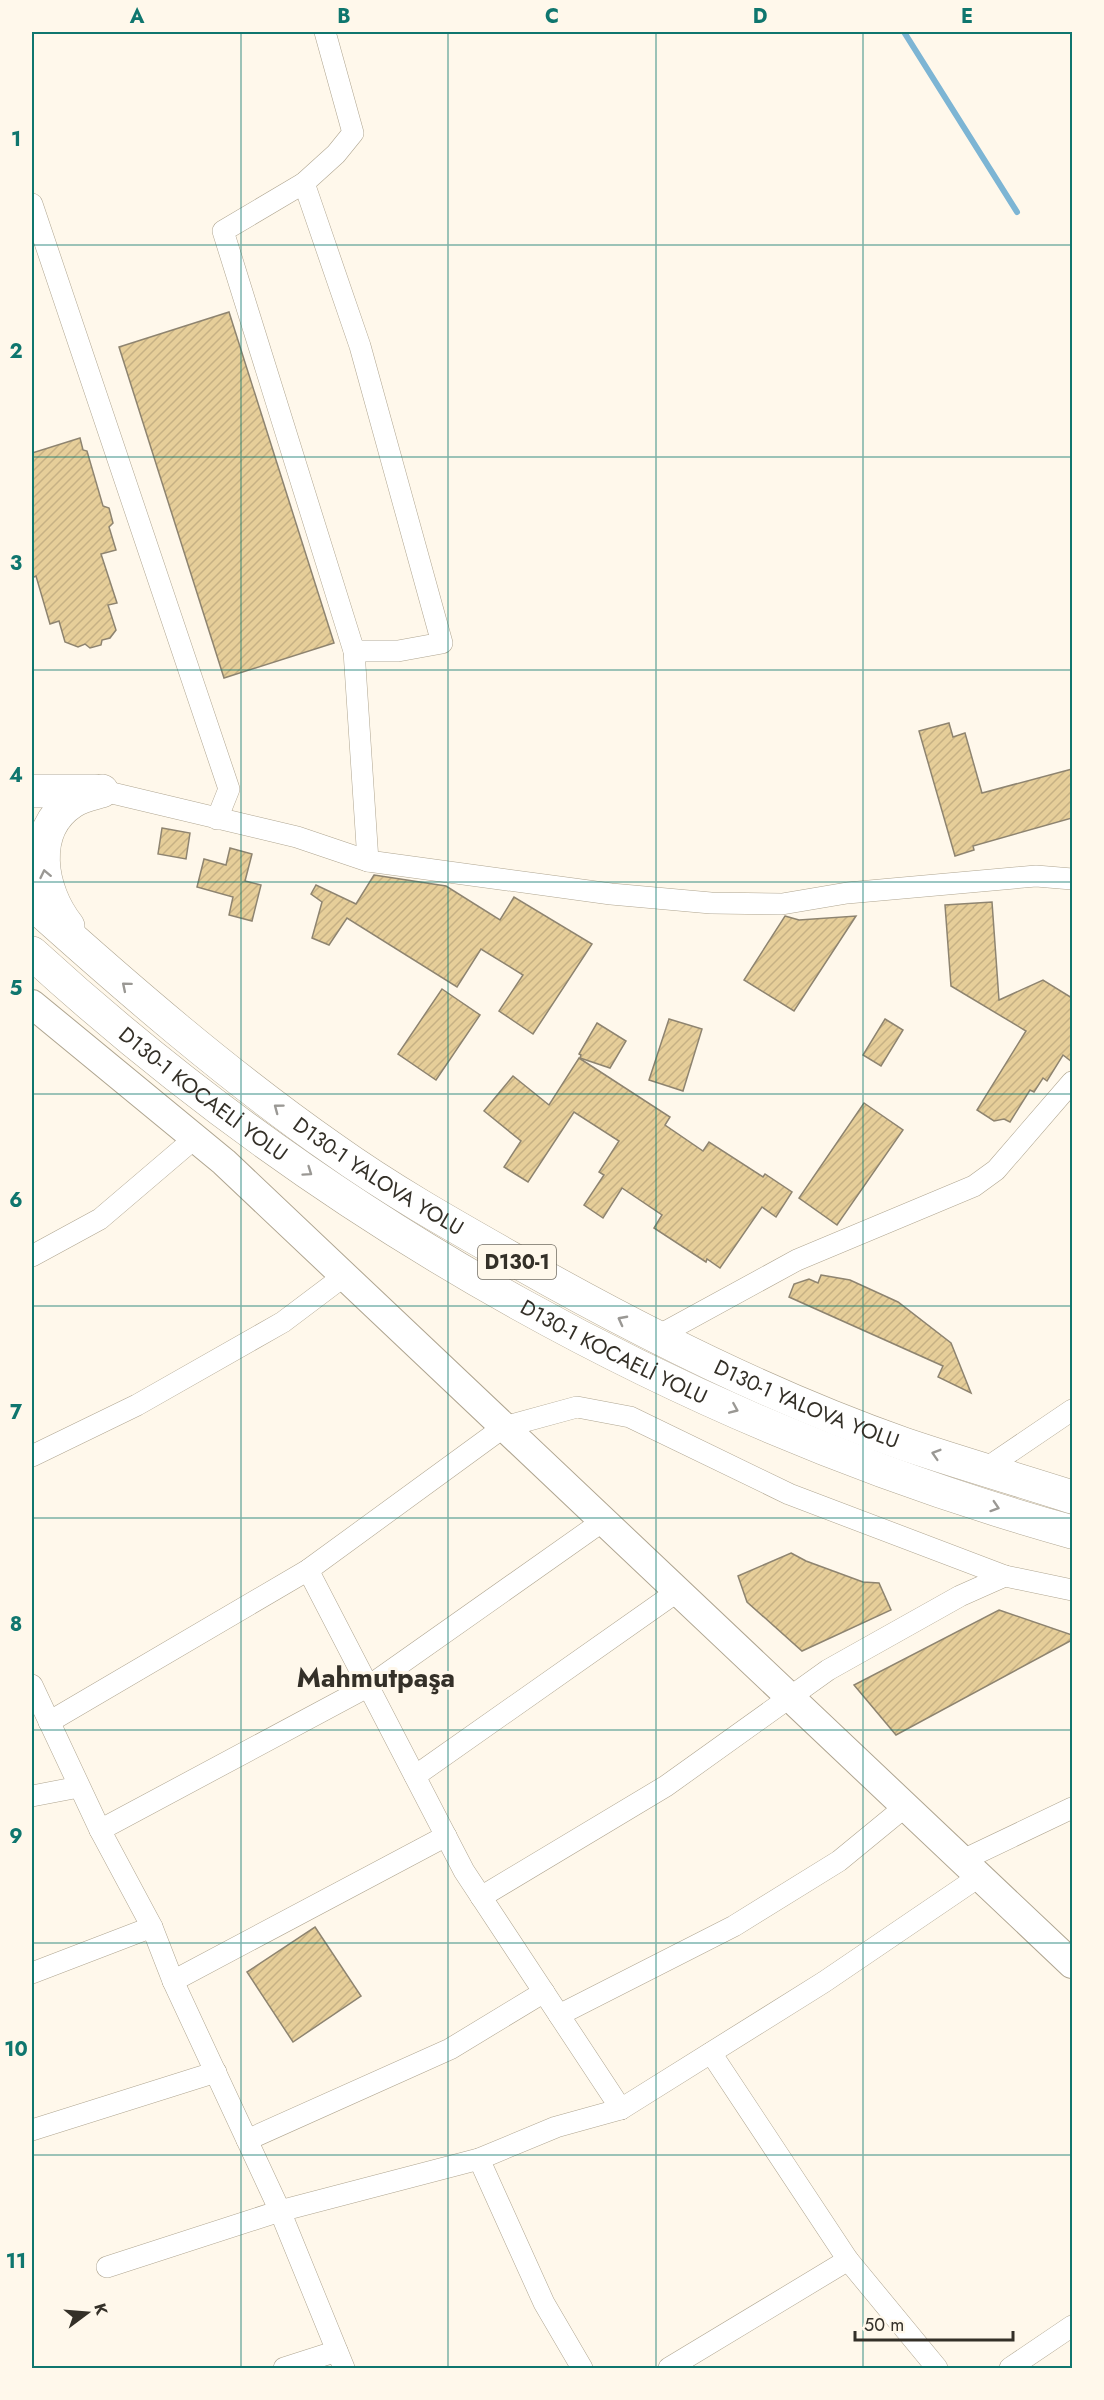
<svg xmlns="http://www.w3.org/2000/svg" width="1104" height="2400" font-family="Jost,sans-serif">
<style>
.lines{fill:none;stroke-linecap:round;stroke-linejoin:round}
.stream{stroke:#7db5d4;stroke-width:6}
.building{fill:url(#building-hatch);stroke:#8e8470;stroke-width:1.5}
.street-casing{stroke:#afa590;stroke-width:22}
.secondary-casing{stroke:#afa590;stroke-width:30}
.highway-casing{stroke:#afa590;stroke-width:34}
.street{stroke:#fff;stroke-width:21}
.secondary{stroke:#fff;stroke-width:28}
.highway{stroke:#fff;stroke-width:33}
.oneway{stroke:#9a9894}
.grid{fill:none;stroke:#0f766e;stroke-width:1.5;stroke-opacity:0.55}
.labels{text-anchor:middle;stroke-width:6;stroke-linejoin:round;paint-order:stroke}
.shield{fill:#fff8eb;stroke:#716c62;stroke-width:1.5}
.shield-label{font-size:20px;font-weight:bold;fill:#343028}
.street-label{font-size:21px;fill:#343028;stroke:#fff8eb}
.district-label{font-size:27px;font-weight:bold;fill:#343028;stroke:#fff8eb}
.neatline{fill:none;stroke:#0f766e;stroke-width:2}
.grid-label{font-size:20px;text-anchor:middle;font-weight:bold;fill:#0f766e}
</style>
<defs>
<pattern id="building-hatch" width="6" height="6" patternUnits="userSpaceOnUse" patternTransform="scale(1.5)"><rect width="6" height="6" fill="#e6ce99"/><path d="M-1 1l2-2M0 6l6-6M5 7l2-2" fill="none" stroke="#c6b184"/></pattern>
</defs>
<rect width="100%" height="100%" fill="#fff8eb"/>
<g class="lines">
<polyline class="stream" points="904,32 1017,212"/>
</g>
<g class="building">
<polygon points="229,312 334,643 224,678 119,347"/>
<polygon points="80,438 83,450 87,451 103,506 109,508 113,523 109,527 116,550 101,554 117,603 108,605 116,630 110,638 102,640 101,645 90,648 85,644 78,647 65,642 59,621 50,624 36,576 32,578 32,453"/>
<polygon points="949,723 953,737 965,733 982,793 1072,769 1072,818 973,846 974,850 955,856 919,731"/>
<polygon points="162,828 190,833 186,859 158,854"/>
<polygon points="230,848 252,854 245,881 261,885 252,921 229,915 233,897 197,887 204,859 226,865"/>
<polygon points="374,875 446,886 500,920 514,897 592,944 533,1034 499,1011 523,975 481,949 457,987 347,918 329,945 312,938 322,902 311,894 316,885 356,904"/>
<polygon points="992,902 999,1000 1043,980 1072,998 1072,1062 1063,1055 1047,1081 1043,1078 1034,1092 1030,1090 1010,1122 1004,1119 994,1121 977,1110 1026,1031 951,986 945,905"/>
<polygon points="785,916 799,920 856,916 794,1011 744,980"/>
<polygon points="442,989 480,1015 436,1080 398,1054"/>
<polygon points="669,1019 702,1029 683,1091 649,1080"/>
<polygon points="885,1019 903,1030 881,1066 863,1055"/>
<polygon points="597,1023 626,1041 610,1068 580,1058 581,1055 579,1054"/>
<polygon points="579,1058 670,1117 665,1125 703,1151 709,1142 763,1177 765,1174 792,1192 776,1217 762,1207 720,1268 707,1259 706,1262 654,1228 662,1215 622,1188 603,1218 584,1205 604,1175 599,1172 619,1141 574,1112 528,1182 504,1167 521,1141 484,1111 513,1076 549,1105"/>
<polygon points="864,1103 903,1130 837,1225 799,1198"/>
<polygon points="821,1275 850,1280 898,1302 951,1343 971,1393 938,1377 943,1366 789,1297 794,1284 809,1279 818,1283"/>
<polygon points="791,1553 806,1561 863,1582 879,1583 891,1610 802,1651 747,1602 738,1576"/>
<polygon points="999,1610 1072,1635 1072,1640 896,1735 854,1685"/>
<polygon points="315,1927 361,1996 293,2042 247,1972"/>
</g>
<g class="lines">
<g class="street-casing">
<g id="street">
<polyline points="325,32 353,133 336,154 304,183 223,231 354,651 368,861"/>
<polyline points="304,183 360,346 442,643 398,651 354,651"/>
<polyline points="32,204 229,789 217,819"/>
<polyline points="91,788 297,837 368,861 611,894 711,903 782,904 847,893 1036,876 1072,879"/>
<polyline points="32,1256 100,1219 195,1138"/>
<polyline points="656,1337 797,1260 974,1186 996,1170 1072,1082"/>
<polyline points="32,1456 137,1405 283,1322 344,1276"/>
<polyline points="985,1469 1072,1410"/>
<polyline points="308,1570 464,1871 621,2109"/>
<polyline points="32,1685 100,1830 152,1927 173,1981 280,2211 344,2368"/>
<polyline points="49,1722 308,1570 504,1427 577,1407 630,1417 789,1494 1005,1576"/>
<polyline points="415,1776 678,1591"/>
<polyline points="32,1796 79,1787"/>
<polyline points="100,1830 369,1686 603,1521"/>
<polyline points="963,1860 1072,1808"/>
<polyline points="481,1897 666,1786 828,1670 960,1596 1005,1576 1072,1590"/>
<polyline points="32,1973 152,1927"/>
<polyline points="173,1981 446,1836"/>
<polyline points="559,2015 734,1926 839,1861 906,1806"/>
<polyline points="711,2053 848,2260 937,2368"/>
<polyline points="32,2130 216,2072"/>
<polyline points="247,2140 450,2049 544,1992"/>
<polyline points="479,2159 544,2303 582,2368"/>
<polyline points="107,2267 280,2211 479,2159 556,2127 621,2109 824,1982 980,1876"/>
<polyline points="284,2368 337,2351"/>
<polyline points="669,2368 848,2260"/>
<polyline points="1010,2368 1072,2326"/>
</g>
</g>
<g class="secondary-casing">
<polyline id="secondary" points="32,1004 224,1162 1072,1964"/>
</g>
<g class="highway-casing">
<g id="highway">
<polyline points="32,791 95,791"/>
<path id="s1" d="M32,903C128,989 227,1075 333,1149C389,1189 449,1223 509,1257C635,1329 767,1396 904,1444C960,1463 1016,1479 1072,1497"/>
<path d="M68,926C40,891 29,830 72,802C81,796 92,794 102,791"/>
<path id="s2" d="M32,953C326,1222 688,1425 1072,1532"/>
</g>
</g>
<use href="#street" class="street"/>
<use href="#secondary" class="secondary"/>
<use href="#highway" class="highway"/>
</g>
<defs><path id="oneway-chevron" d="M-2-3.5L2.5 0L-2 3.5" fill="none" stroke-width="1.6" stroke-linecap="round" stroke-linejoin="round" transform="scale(1.5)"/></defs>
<g class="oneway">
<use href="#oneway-chevron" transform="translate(45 874) rotate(-102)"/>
<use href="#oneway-chevron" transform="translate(126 986) rotate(-140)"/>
<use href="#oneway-chevron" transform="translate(278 1108) rotate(-143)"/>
<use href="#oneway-chevron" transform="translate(308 1172) rotate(35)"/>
<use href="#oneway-chevron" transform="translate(622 1320) rotate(-152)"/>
<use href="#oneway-chevron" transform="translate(734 1409) rotate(23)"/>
<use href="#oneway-chevron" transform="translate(936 1454) rotate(-163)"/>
<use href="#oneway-chevron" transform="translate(995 1507) rotate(18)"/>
</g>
<path class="grid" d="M241,32V2368M448,32V2368M656,32V2368M863,32V2368M32,245H1072M32,457H1072M32,670H1072M32,882H1072M32,1094H1072M32,1306H1072M32,1518H1072M32,1730H1072M32,1943H1072M32,2155H1072"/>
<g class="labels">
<rect class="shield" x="478" y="1245" width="78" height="34" rx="4.5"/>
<g class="shield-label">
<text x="517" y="1269">D130-1</text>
</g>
<g class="street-label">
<text dy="7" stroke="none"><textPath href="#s2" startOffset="222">D130-1 KOCAELİ YOLU</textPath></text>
<text dy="7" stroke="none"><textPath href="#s1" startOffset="442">D130-1 YALOVA YOLU</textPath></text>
<text dy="7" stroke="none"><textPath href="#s2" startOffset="708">D130-1 KOCAELİ YOLU</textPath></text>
<text dy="7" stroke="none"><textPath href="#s1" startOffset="928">D130-1 YALOVA YOLU</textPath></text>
</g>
<g class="district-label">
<text x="376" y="1687">Mahmutpaşa</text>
</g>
</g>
<rect width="1104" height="2400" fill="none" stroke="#fff8eb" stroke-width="66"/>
<g transform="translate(87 2313) rotate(74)" stroke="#fff8eb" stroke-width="4.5" paint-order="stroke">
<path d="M0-4.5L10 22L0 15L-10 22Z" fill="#343028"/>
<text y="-9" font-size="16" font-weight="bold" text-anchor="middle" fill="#343028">K</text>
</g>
<path d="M855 2331v9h158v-9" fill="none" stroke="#343028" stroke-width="3"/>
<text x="864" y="2331" font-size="18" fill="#343028" stroke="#fff8eb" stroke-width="4.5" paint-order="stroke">50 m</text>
<rect x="33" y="33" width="1038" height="2334" class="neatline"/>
<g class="grid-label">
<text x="137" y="23">A</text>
<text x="344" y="23">B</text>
<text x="552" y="23">C</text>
<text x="760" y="23">D</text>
<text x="967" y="23">E</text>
<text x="16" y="146">1</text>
<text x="16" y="358">2</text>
<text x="16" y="570">3</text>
<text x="16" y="782">4</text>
<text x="16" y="995">5</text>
<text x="16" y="1207">6</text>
<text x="16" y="1419">7</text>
<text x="16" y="1631">8</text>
<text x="16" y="1843">9</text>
<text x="16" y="2056">10</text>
<text x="16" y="2268">11</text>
</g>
</svg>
